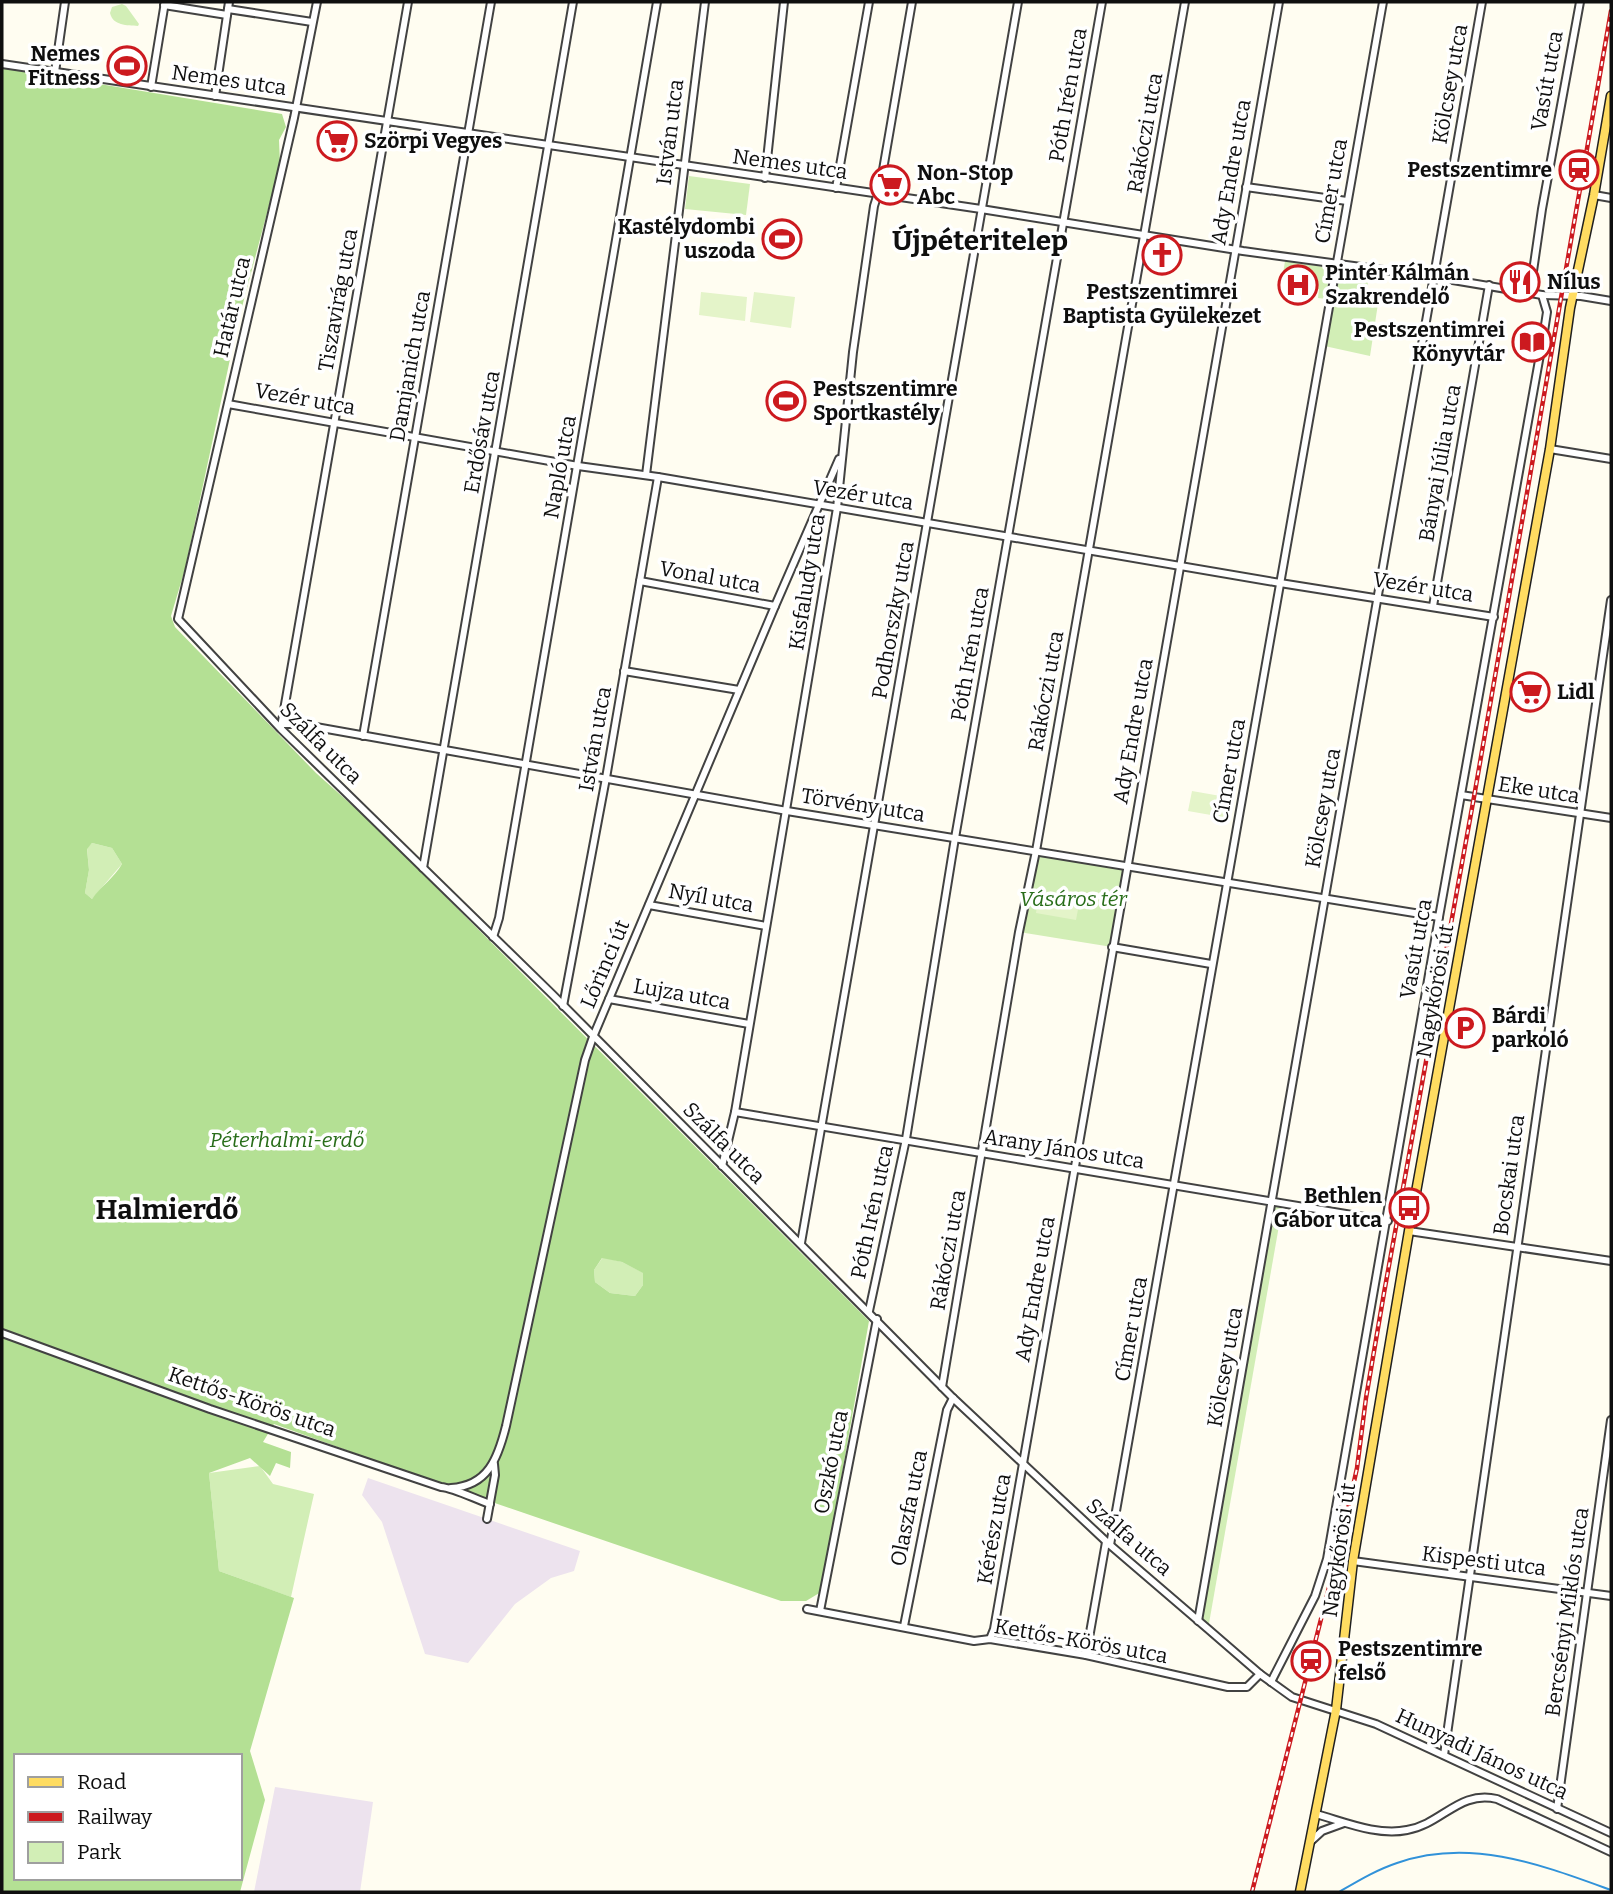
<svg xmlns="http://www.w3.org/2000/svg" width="1613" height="1894" font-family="Bitter,serif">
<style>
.industrial{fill:#ede3ee}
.green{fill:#d2eeb6}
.forest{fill:#b4e094;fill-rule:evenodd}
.pitch{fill:#e4f4c9}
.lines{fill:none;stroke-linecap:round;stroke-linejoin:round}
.stream{stroke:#3192d9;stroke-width:2}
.minor-casing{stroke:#424242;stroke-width:10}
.major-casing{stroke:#202020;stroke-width:11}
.minor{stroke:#fff;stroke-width:6}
.major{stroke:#ffdc61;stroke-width:8}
.rail-casing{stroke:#cc1a1f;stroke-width:4.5}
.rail{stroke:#fff;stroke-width:2;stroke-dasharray:5;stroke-linecap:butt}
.labels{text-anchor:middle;stroke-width:7;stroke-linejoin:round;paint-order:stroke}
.poi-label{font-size:21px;font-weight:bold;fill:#0f0f0f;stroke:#fff;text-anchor:start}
.street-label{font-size:21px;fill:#0f0f0f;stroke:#fff}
.park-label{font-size:21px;font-style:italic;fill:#286d19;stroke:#fff}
.district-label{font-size:28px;font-weight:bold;fill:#0f0f0f;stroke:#fff}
</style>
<rect width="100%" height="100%" fill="#fffdf1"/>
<g class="industrial">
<polygon points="368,1478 580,1551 574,1571 551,1578 515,1604 468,1663 425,1654 382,1522 362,1495"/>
<polygon points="275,1787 373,1802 360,1892 254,1892"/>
</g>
<g class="green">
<path d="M122,4L126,6L139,24L138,26C127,25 113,26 110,13L112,7Z"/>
<polygon points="689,176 750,184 746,215 685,209"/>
<polygon points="1285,261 1330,268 1326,299 1318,298 1319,289 1309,287 1314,283 1305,273 1285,279 1284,293 1280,293"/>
<polygon points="1335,264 1370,268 1366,295 1379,297 1370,356 1320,345"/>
<polygon points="92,843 112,848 122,864 92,899 85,893 89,870 87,848"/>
<polygon points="1036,851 1128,865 1112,947 1019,932"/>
<polygon points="1271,1201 1283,1203 1208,1629 1199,1621"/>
<polygon points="603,1257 622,1262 644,1273 643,1285 635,1296 610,1293 595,1282 594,1270"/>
<polygon points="260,1466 273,1484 314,1494 291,1597 219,1571 209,1473"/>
</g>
<path class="forest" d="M2,68L282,114L286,127L279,140L280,164L238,322L185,569L171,616L175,627L316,773L372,823L869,1321L821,1592L806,1601H781L451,1488L274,1424L263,1442L291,1452L290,1468L276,1463L270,1476L250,1458L209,1473L219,1571L294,1598L250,1751L265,1800L240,1892H2ZM92,843L112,848L122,864C114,878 101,886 92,899L85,893L89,870L87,849ZM602,1258L622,1262L643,1273V1285L635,1296L610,1293L595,1282L594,1270ZM16,1756H240V1878H16Z"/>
<g class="pitch">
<polygon points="701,292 747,297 745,321 699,315"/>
<polygon points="754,292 795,297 791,328 750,322"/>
<polygon points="1192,791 1232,798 1228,818 1188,811"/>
<polygon points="1039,892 1080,899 1076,920 1036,913"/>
</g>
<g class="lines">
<path class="stream" d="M1339,1892C1358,1881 1376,1870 1397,1863C1470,1837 1542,1865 1611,1890"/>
<g class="minor-casing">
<g id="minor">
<polyline points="317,2 294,118 178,619 281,729 553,995 953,1398 1110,1545 1208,1629 1260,1674 1292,1697 1376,1724 1611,1833"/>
<polyline points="164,5 227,15"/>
<polyline points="228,9 312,22"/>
<polyline points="2,64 981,209 1243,251 1435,277 1542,295 1581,296 1611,301"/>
<polyline points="55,72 65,2"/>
<polyline points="151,87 165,2"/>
<polyline points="215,96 229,2"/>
<polyline points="765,178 784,2"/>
<polyline points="1246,187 1347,201"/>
<polyline points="836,188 869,2"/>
<polyline points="1594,195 1611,198"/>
<polyline points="1530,292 1542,209 1580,2"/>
<polyline points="228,404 578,466 658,477 1280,583 1494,617"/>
<polyline points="1550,449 1611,459"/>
<polyline points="646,475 705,2"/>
<polyline points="640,581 775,606"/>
<polyline points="1433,606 1489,285"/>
<polyline points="624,671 739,690"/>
<polyline points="282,724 299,724 787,811 1439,917"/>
<polyline points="281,727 408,2"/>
<polyline points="363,736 491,2"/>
<polyline points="1461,795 1611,818"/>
<polyline points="423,868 573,2"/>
<polyline points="649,905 766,926"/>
<polyline points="493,937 499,918 657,2"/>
<polyline points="1112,947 1211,964"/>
<polyline points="609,999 749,1024"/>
<polyline points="563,1006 606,778 658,477"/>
<polyline points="735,1112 1388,1221"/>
<polyline points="722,1166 735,1112 837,508 853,352 874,206 880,187 912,2"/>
<polyline points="1409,1231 1611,1261"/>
<polyline points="801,1243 1018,2"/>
<polyline points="869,1311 906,1139 955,838 1102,2"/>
<path d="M2,1333L210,1409L441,1487C454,1488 475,1499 490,1504"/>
<polyline points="942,1387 1019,932 1036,851 1185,2"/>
<path d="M451,1488C488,1486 498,1458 506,1426L585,1060L593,1037L775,606L839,459"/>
<polyline points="487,1519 495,1475 494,1464"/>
<polyline points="1110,1545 1383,2"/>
<polyline points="1353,1561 1611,1596"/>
<polyline points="807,1609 974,1641 990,1639 1086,1655 1228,1687 1247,1687 1260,1674"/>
<polyline points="820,1611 877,1319"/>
<polyline points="1198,1621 1482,2"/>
<polyline points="904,1626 947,1410 953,1398"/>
<polyline points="990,1639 994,1629 1279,2"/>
<polyline points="1086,1655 1106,1542"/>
<polyline points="1271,1682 1315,1596 1327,1559 1439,917 1543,338 1547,312 1542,295"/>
<polyline points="1444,1755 1611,600"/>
<polyline points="1557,1809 1611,1420"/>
<path d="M1316,1814C1345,1822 1377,1836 1407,1830C1442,1824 1459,1790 1497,1799L1611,1852"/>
<polyline points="1310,1842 1322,1831 1344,1823"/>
</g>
</g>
<g class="major-casing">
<polyline id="major" points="1300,1892 1336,1710 1353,1561 1409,1231 1550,449 1570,308 1594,195 1611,96"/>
</g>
<use href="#minor" class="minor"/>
<use href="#major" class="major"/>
<g class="rail-casing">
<polyline id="rail" points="1252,1892 1342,1536 1357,1468 1366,1398 1384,1293 1474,797 1611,11"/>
</g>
<use href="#rail" class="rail"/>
</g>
<defs>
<g id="stadium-ring" transform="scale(2.0125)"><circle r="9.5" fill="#fff" stroke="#cc1a1f" stroke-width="1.5"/><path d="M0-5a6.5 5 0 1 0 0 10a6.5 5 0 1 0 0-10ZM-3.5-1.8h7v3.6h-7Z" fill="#cc1a1f"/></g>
<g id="supermarket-ring" transform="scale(2.0125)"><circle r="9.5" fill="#fff" stroke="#cc1a1f" stroke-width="1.5"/><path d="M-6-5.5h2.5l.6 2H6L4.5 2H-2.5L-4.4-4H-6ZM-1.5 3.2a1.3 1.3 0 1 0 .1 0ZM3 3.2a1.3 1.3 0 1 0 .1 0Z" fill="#cc1a1f"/></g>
<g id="station-ring" transform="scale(2.0125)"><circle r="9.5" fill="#fff" stroke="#cc1a1f" stroke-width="1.5"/><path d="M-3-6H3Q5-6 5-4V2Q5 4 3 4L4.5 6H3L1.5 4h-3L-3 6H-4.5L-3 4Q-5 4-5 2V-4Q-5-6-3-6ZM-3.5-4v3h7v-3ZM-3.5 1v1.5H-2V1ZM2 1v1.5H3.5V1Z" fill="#cc1a1f"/></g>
<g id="church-ring" transform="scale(2.0125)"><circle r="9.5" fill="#fff" stroke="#cc1a1f" stroke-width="1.5"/><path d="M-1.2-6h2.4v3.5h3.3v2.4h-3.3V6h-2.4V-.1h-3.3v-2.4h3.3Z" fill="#cc1a1f"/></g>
<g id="restaurant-ring" transform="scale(2.0125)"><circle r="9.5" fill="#fff" stroke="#cc1a1f" stroke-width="1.5"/><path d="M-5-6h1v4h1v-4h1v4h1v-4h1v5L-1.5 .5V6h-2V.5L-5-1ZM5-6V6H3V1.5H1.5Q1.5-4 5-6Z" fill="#cc1a1f"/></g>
<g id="hospital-ring" transform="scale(2.0125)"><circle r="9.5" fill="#fff" stroke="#cc1a1f" stroke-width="1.5"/><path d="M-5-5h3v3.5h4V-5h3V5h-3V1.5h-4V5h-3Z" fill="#cc1a1f"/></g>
<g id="library-ring" transform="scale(2.0125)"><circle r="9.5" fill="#fff" stroke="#cc1a1f" stroke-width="1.5"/><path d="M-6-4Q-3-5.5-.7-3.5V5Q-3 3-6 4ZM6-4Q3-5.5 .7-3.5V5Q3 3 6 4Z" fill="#cc1a1f"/></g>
<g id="parking-ring" transform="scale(2.0125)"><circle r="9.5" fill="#fff" stroke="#cc1a1f" stroke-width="1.5"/><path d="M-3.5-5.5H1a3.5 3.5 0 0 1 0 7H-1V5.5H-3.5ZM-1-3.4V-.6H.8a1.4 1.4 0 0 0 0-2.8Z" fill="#cc1a1f"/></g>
<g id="bus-ring" transform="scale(2.0125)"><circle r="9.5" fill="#fff" stroke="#cc1a1f" stroke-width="1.5"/><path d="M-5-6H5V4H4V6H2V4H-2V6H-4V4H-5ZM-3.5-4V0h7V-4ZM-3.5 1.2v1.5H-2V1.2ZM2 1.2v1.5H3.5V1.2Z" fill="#cc1a1f"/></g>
</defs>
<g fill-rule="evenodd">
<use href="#stadium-ring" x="127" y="66"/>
<use href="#supermarket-ring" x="337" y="141"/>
<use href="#station-ring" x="1579" y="170"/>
<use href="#supermarket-ring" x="890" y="185"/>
<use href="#stadium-ring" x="782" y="239"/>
<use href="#church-ring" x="1162" y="255"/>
<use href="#restaurant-ring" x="1520" y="282"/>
<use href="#hospital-ring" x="1298" y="285"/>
<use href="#library-ring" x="1532" y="342"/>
<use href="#stadium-ring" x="786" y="401"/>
<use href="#supermarket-ring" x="1530" y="692"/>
<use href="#parking-ring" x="1465" y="1028"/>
<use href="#bus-ring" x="1409" y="1208"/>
<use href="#station-ring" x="1311" y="1661"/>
</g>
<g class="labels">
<g class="poi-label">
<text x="100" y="61" text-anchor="end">Nemes<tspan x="100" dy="24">Fitness</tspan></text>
<text x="364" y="148">Szörpi Vegyes</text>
<text x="1552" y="177" text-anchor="end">Pestszentimre</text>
<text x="917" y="180">Non-Stop<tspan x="917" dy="24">Abc</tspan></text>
<text x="755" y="234" text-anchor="end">Kastélydombi<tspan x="755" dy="24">uszoda</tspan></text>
<text x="1325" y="280">Pintér Kálmán<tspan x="1325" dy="24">Szakrendelő</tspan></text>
<text x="1547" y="289">Nílus</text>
<text x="1162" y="299" text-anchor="middle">Pestszentimrei<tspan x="1162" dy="24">Baptista Gyülekezet</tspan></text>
<text x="1505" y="337" text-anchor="end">Pestszentimrei<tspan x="1505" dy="24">Könyvtár</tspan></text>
<text x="813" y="396">Pestszentimre<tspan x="813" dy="24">Sportkastély</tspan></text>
<text x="1557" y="699">Lidl</text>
<text x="1492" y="1023">Bárdi<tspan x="1492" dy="24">parkoló</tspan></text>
<text x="1382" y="1203" text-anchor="end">Bethlen<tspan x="1382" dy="24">Gábor utca</tspan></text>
<text x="1338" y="1656">Pestszentimre<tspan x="1338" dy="24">felső</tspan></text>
</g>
<g class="street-label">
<text transform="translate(229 80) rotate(8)" y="7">Nemes utca</text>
<text transform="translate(1547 81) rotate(-80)" y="7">Vasút utca</text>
<text transform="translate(1450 84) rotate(-80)" y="7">Kölcsey utca</text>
<text transform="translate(1068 95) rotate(-80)" y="7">Póth Irén utca</text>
<text transform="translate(670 132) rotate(-83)" y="7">István utca</text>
<text transform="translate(1145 133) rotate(-80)" y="7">Rákóczi utca</text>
<text transform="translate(790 164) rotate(8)" y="7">Nemes utca</text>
<text transform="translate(1231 172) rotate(-80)" y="7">Ady Endre utca</text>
<text transform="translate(1331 191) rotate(-80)" y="7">Címer utca</text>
<text transform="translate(338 300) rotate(-80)" y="7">Tiszavirág utca</text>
<text transform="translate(232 307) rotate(-77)" y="7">Határ utca</text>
<text transform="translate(410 366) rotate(-80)" y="7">Damjanich utca</text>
<text transform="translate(305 399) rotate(10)" y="7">Vezér utca</text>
<text transform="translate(482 432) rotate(-80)" y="7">Erdősáv utca</text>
<text transform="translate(1440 463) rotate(-80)" y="7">Bányai Júlia utca</text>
<text transform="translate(560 467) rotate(-80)" y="7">Napló utca</text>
<text transform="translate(863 495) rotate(9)" y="7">Vezér utca</text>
<text transform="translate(710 577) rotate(10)" y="7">Vonal utca</text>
<text transform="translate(807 582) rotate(-81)" y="7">Kisfaludy utca</text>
<text transform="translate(1423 587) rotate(9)" y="7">Vezér utca</text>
<text transform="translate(893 620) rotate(-80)" y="7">Podhorszky utca</text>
<text transform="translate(970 654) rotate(-80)" y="7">Póth Irén utca</text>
<text transform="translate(1046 691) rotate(-80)" y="7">Rákóczi utca</text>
<text transform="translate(1133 731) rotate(-80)" y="7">Ady Endre utca</text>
<text transform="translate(595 739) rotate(-80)" y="7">István utca</text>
<text transform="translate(321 743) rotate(45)" y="7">Szálfa utca</text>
<text transform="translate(1229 771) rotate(-80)" y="7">Címer utca</text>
<text transform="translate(1539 790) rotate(9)" y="7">Eke utca</text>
<text transform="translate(863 805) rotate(9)" y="7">Törvény utca</text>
<text transform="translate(1323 808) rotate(-80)" y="7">Kölcsey utca</text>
<text transform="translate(711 898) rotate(10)" y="7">Nyíl utca</text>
<text transform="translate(1416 949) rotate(-80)" y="7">Vasút utca</text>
<text transform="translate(605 964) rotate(-67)" y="7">Lőrinci út</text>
<text transform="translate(1435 991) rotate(-80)" y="7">Nagykőrösi út</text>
<text transform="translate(682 994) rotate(10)" y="7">Lujza utca</text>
<text transform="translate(724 1143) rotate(45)" y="7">Szálfa utca</text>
<text transform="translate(1064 1149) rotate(9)" y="7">Arany János utca</text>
<text transform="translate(1509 1175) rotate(-82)" y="7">Bocskai utca</text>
<text transform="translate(872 1212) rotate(-78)" y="7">Póth Irén utca</text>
<text transform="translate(948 1250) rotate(-80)" y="7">Rákóczi utca</text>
<text transform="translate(1035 1289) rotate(-80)" y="7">Ady Endre utca</text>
<text transform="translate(1131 1329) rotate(-80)" y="7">Címer utca</text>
<text transform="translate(1225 1367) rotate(-80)" y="7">Kölcsey utca</text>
<text transform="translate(252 1402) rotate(19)" y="7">Kettős-Körös utca</text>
<text transform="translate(831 1462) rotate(-79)" y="7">Oszkó utca</text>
<text transform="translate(909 1508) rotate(-79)" y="7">Olaszfa utca</text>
<text transform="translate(994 1529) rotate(-80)" y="7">Kérész utca</text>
<text transform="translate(1129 1537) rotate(41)" y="7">Szálfa utca</text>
<text transform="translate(1339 1550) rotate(-82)" y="7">Nagykőrösi út</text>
<text transform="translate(1484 1561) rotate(7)" y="7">Kispesti utca</text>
<text transform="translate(1567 1612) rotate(-82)" y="7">Bercsényi Miklós utca</text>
<text transform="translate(1081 1641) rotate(10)" y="7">Kettős-Körös utca</text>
<text transform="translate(1482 1754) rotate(25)" y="7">Hunyadi János utca</text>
</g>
<g class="park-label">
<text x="1073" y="906">Vásáros tér</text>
<text x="287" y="1147">Péterhalmi-erdő</text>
</g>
<g class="district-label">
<text x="980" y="250">Újpéteritelep</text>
<text x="167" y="1219">Halmierdő</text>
</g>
</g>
<rect width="1613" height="1894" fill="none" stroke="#0f0f0f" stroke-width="7"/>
<rect x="14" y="1754" width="228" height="126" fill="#ffffff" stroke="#9f9f9f" stroke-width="2"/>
<rect x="28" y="1777" width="35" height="10" fill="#ffdc61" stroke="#9f9f9f" stroke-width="2"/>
<text x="77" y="1789" font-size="21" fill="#0f0f0f">Road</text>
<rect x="28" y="1812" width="35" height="10" fill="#cc1a1f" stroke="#9f9f9f" stroke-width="2"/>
<text x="77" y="1824" font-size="21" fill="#0f0f0f">Railway</text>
<rect x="28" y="1842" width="35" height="21" fill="#d2eeb6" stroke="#9f9f9f" stroke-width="2"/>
<text x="77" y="1859" font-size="21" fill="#0f0f0f">Park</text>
</svg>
